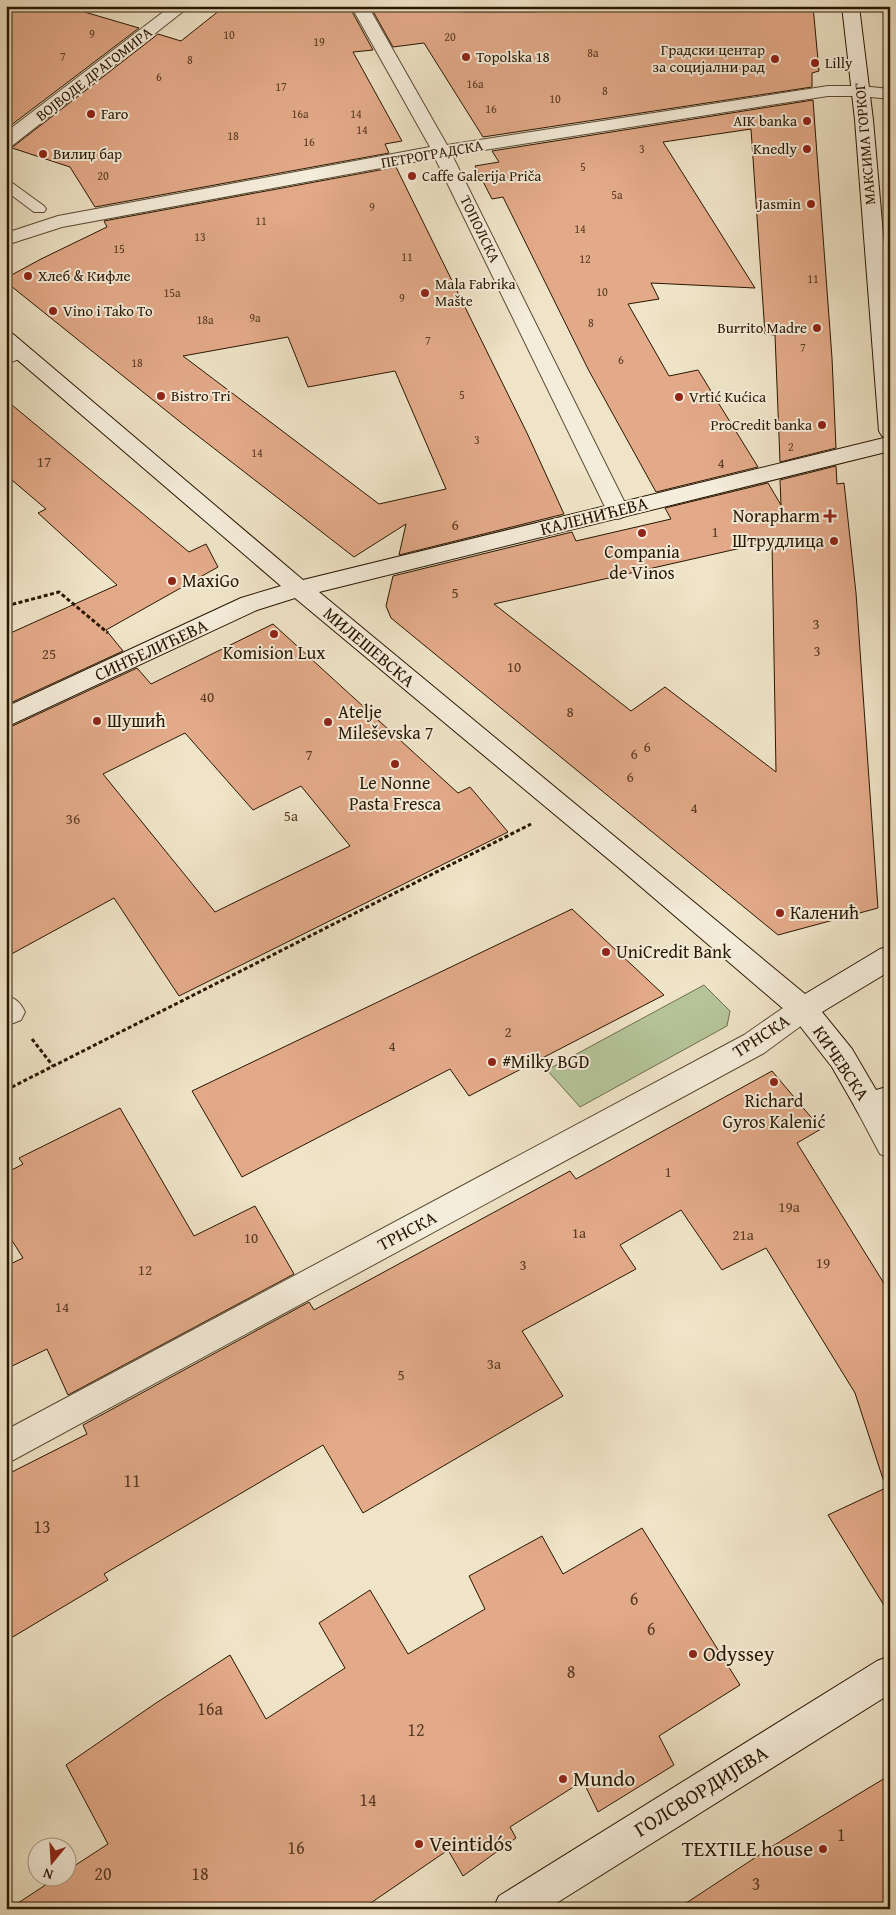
<svg xmlns="http://www.w3.org/2000/svg" width="896" height="1915" font-family="'Gentium Book Plus',serif">
<style>
.green{fill:#b5c599;stroke:#6f6e4c}
.building{fill:#e3aa89;stroke:#291600;fill-rule:evenodd}
.lines{fill:none;stroke-linecap:round;stroke-linejoin:round}
.lane-casing{stroke:#5a4a32;stroke-width:2}
.street-casing{stroke:#5a4a32;stroke-width:2}
.secondary-casing{stroke:#291600;stroke-width:2}
.path{stroke:#291600;stroke-width:3;stroke-dasharray:4 2.5;stroke-linecap:butt}
.lane{fill:#f5eddb;fill-rule:evenodd}
.street{fill:#f5eddb;fill-rule:evenodd}
.secondary{fill:#f5eddb;fill-rule:evenodd}
.poi-dot{fill:#8f2418;stroke:#f5eddb;stroke-width:2}
.labels{text-anchor:middle;stroke-width:4;stroke-linejoin:round;paint-order:stroke}
.far-number-label{font-size:12px;fill:#583b22}
.far-poi-label{font-size:15px;fill:#291600;stroke:#f5eddb;text-anchor:start}
.far-street-label{font-size:15px;fill:#291600;stroke:#f5eddb}
.number-label{font-size:15px;fill:#583b22}
.street-label{font-size:18px;fill:#291600;stroke:#f5eddb}
.poi-label{font-size:18px;fill:#291600;stroke:#f5eddb;text-anchor:start}
.near-number-label{font-size:18px;fill:#583b22}
.near-poi-label{font-size:21px;fill:#291600;stroke:#f5eddb;text-anchor:start}
.near-street-label{font-size:21px;fill:#291600;stroke:#f5eddb}
</style>
<rect width="100%" height="100%" fill="#efe4c7"/>
<filter id="stains"><feTurbulence type="fractalNoise" baseFrequency=".004" numOctaves="4"/><feColorMatrix values="0 0 0 0 .2 0 0 0 0 .09 0 0 0 0 .02 0 0 0 .5 -.17"/></filter>
<radialGradient id="worn" r=".72"><stop offset=".6" stop-color="#630" stop-opacity="0"/><stop offset="1" stop-color="#630" stop-opacity=".3"/></radialGradient>
<polygon class="green" points="704,985 730,1011 727,1026 580,1107 547,1070"/>
<g class="building">
<polygon points="6,6 64,6 139,28 6,129"/>
<polygon points="225,6 349,6 373,50 353,52 402,141 385,144 389,153 95,207 70,167 9,147 14,146 158,34 181,41"/>
<polygon points="370,6 460,6 463,12 537,12 539,6 813,6 819,71 812,73 812,87 483,137 424,43 393,47"/>
<polygon points="813,100 832,358 836,448 780,462 775,335 765,334 751,129 663,142 755,288 651,283 659,299 628,304 669,376 698,370 758,467 656,492 588,369 503,197 492,199 475,166 499,162 492,151"/>
<path d="M396,167L527,433L564,514L399,555L406,524L354,557L189,429L6,282V278L41,259L107,227L104,221ZM288,337L308,387L395,371L446,489L379,504L183,356Z"/>
<polygon points="6,400 189,552 206,544 218,567 106,630 123,651 6,705 6,635 117,585 38,513 46,509 6,475"/>
<path d="M836,466L837,484L844,483L856,593L878,908L778,935L391,618L386,606L393,576L572,532L576,541L671,519L665,508L768,483L781,505L780,480ZM772,541L776,772L665,687L631,711L494,604Z"/>
<path d="M273,624L458,793L470,787L508,832L179,996L114,898L6,957V729L137,668L151,684ZM185,733L253,810L301,786L350,846L215,912L103,774Z"/>
<polygon points="572,909 664,995 469,1096 450,1069 242,1177 192,1091"/>
<polygon points="772,1071 821,1129 797,1143 890,1293 890,1478 883,1479 855,1393 766,1248 722,1270 681,1210 620,1245 636,1269 522,1331 563,1396 363,1513 323,1445 104,1574 108,1580 6,1641 6,1475 87,1434 83,1425 309,1302 314,1310 570,1171 576,1179"/>
<polygon points="120,1108 194,1236 255,1206 294,1274 68,1395 47,1349 6,1369 6,1266 23,1258 6,1231 6,1173 23,1164 19,1158"/>
<polygon points="890,1486 890,1615 828,1515"/>
<polygon points="642,1528 740,1685 659,1736 674,1765 598,1812 583,1781 510,1827 516,1838 463,1876 448,1850 362,1909 9,1909 56,1878 68,1878 68,1870 108,1844 66,1765 156,1703 230,1655 266,1719 345,1668 319,1623 370,1590 408,1654 485,1609 469,1576 542,1536 563,1574"/>
<polygon points="890,1775 890,1909 677,1909 776,1844"/>
</g>
<g class="lines">
<g class="lane-casing">
<g id="lane">
<polygon points="6,181 11,182 44,206 46,209 44,212 34,212 6,191"/>
<polygon points="22,349 27,350 29,353 27,356 6,364 6,355"/>
</g>
</g>
<g class="street-casing">
<g id="street">
<polygon points="171,6 190,6 13,145 6,146 6,132"/>
<polygon points="351,6 368,6 447,145 828,86 861,86 890,89 890,99 861,96 828,96 452,155 629,511 626,516 618,519 610,516 607,511 435,158 62,227 6,245 6,233 58,216 430,147"/>
<path d="M6,995C16,999 20,1002 25,1012L21,1020L11,1024L6,1022Z"/>
<polygon points="803,997 813,1001 817,1009 813,1017 764,1053 6,1464 6,1430 744,1035 793,1001"/>
<polygon points="869,1092 879,1096 890,1116 890,1158 880,1154 854,1105 859,1096"/>
</g>
</g>
<g class="secondary-casing">
<g id="secondary">
<polygon points="842,6 859,6 873,120 890,314 890,451 319,592 805,994 880,949 890,946 890,971 822,1012 852,1049 876,1090 890,1086 890,1111 869,1118 859,1114 832,1067 793,1017 619,868 295,598 257,610 6,727 6,707 241,598 281,586 6,350 6,333 13,334 303,580 888,437 882,436 879,431 855,120"/>
<polygon points="890,1656 890,1694 547,1909 493,1909 499,1896 877,1661"/>
</g>
</g>
<g class="path">
<polyline points="6,606 59,592 108,633"/>
<polyline points="32,1039 53,1066"/>
<polyline points="6,1090 531,824"/>
</g>
<use href="#lane" class="lane"/>
<use href="#street" class="street"/>
<use href="#secondary" class="secondary"/>
</g>
<g class="poi-dot">
<circle cx="466" cy="57" r="5"/>
<circle cx="775" cy="59" r="5"/>
<circle cx="815" cy="63" r="5"/>
<circle cx="91" cy="114" r="5"/>
<circle cx="807" cy="121" r="5"/>
<circle cx="807" cy="149" r="5"/>
<circle cx="43" cy="154" r="5"/>
<circle cx="412" cy="176" r="5"/>
<circle cx="811" cy="204" r="5"/>
<circle cx="28" cy="276" r="5"/>
<circle cx="425" cy="293" r="5"/>
<circle cx="53" cy="311" r="5"/>
<circle cx="817" cy="328" r="5"/>
<circle cx="161" cy="396" r="5"/>
<circle cx="679" cy="397" r="5"/>
<circle cx="822" cy="425" r="5"/>
<path d="M827.5 508.5h5v5h5v5h-5v5h-5v-5h-5v-5h5z"/>
<circle cx="642" cy="533" r="5"/>
<circle cx="834" cy="541" r="5"/>
<circle cx="172" cy="581" r="5"/>
<circle cx="274" cy="634" r="5"/>
<circle cx="97" cy="721" r="5"/>
<circle cx="328" cy="722" r="5"/>
<circle cx="395" cy="764" r="5"/>
<circle cx="780" cy="913" r="5"/>
<circle cx="606" cy="952" r="5"/>
<circle cx="492" cy="1062" r="5"/>
<circle cx="774" cy="1082" r="5"/>
<circle cx="693" cy="1654" r="5"/>
<circle cx="563" cy="1779" r="5"/>
<circle cx="419" cy="1844" r="5"/>
<circle cx="823" cy="1849" r="5"/>
</g>
<g class="labels">
<g class="far-number-label">
<text x="92" y="38">9</text>
<text x="229" y="39">10</text>
<text x="450" y="41">20</text>
<text x="319" y="46">19</text>
<text x="593" y="57">8a</text>
<text x="63" y="61">7</text>
<text x="190" y="64">8</text>
<text x="159" y="81">6</text>
<text x="475" y="88">16a</text>
<text x="281" y="91">17</text>
<text x="605" y="95">8</text>
<text x="555" y="103">10</text>
<text x="491" y="113">16</text>
<text x="300" y="118">16a</text>
<text x="356" y="118">14</text>
<text x="362" y="134">14</text>
<text x="233" y="140">18</text>
<text x="309" y="146">16</text>
<text x="642" y="153">3</text>
<text x="583" y="171">5</text>
<text x="103" y="180">20</text>
<text x="617" y="199">5a</text>
<text x="372" y="211">9</text>
<text x="261" y="225">11</text>
<text x="580" y="233">14</text>
<text x="200" y="241">13</text>
<text x="119" y="253">15</text>
<text x="407" y="261">11</text>
<text x="585" y="263">12</text>
<text x="813" y="283">11</text>
<text x="602" y="296">10</text>
<text x="172" y="297">15a</text>
<text x="402" y="302">9</text>
<text x="255" y="322">9a</text>
<text x="205" y="324">18a</text>
<text x="591" y="327">8</text>
<text x="428" y="345">7</text>
<text x="803" y="352">7</text>
<text x="621" y="364">6</text>
<text x="137" y="367">18</text>
<text x="462" y="399">5</text>
<text x="477" y="444">3</text>
<text x="791" y="451">2</text>
<text x="257" y="457">14</text>
</g>
<g class="far-poi-label">
<text x="765" y="55" text-anchor="end">Градски центар<tspan x="765" dy="17">за социјални рад</tspan></text>
<text x="476" y="62">Topolska 18</text>
<text x="825" y="68">Lilly</text>
<text x="101" y="119">Faro</text>
<text x="797" y="126" text-anchor="end">AIK banka</text>
<text x="797" y="154" text-anchor="end">Knedly</text>
<text x="53" y="159">Вилиџ бар</text>
<text x="422" y="181">Caffe Galerija Priča</text>
<text x="801" y="209" text-anchor="end">Jasmin</text>
<text x="38" y="281">Хлеб &amp; Кифле</text>
<text x="435" y="289">Mala Fabrika<tspan x="435" dy="17">Mašte</tspan></text>
<text x="63" y="316">Vino i Tako To</text>
<text x="807" y="333" text-anchor="end">Burrito Madre</text>
<text x="171" y="401">Bistro Tri</text>
<text x="689" y="402">Vrtić Kućica</text>
<text x="812" y="430" text-anchor="end">ProCredit banka</text>
</g>
<g class="far-street-label">
<text transform="translate(94 74) rotate(-38)" y="5">ВОЈВОДЕ ДРАГОМИРА</text>
<text transform="translate(865 144) rotate(-95)" y="5">МАКСИМА ГОРКОГ</text>
<text transform="translate(432 154) rotate(-10)" y="5">ПЕТРОГРАДСКА</text>
<text transform="translate(480 229) rotate(64)" y="5">ТОПОЛСКА</text>
</g>
<g class="number-label">
<text x="44" y="467">17</text>
<text x="721" y="468">4</text>
<text x="455" y="530">6</text>
<text x="715" y="537">1</text>
<text x="455" y="598">5</text>
<text x="816" y="629">3</text>
<text x="817" y="656">3</text>
<text x="49" y="659">25</text>
<text x="514" y="672">10</text>
<text x="207" y="702">40</text>
<text x="570" y="717">8</text>
<text x="647" y="752">6</text>
<text x="634" y="759">6</text>
<text x="309" y="760">7</text>
<text x="630" y="782">6</text>
<text x="694" y="813">4</text>
<text x="291" y="821">5a</text>
<text x="73" y="824">36</text>
<text x="508" y="1037">2</text>
<text x="392" y="1051">4</text>
<text x="668" y="1177">1</text>
<text x="789" y="1212">19a</text>
<text x="579" y="1238">1a</text>
<text x="743" y="1240">21a</text>
<text x="251" y="1243">10</text>
<text x="823" y="1268">19</text>
<text x="523" y="1270">3</text>
<text x="145" y="1275">12</text>
<text x="62" y="1312">14</text>
<text x="494" y="1369">3a</text>
<text x="401" y="1380">5</text>
</g>
<g class="street-label">
<text transform="translate(594 516) rotate(-14)" y="6">КАЛЕНИЋЕВА</text>
<text transform="translate(369 647) rotate(40)" y="6">МИЛЕШЕВСКА</text>
<text transform="translate(151 650) rotate(-25)" y="6">СИНЂЕЛИЋЕВА</text>
<text transform="translate(761 1036) rotate(-33)" y="6">ТРНСКА</text>
<text transform="translate(841 1063) rotate(56)" y="6">КИЧЕВСКА</text>
<text transform="translate(407 1231) rotate(-28)" y="6">ТРНСКА</text>
</g>
<g class="poi-label">
<text x="820" y="522" text-anchor="end">Norapharm</text>
<text x="824" y="547" text-anchor="end">Штрудлица</text>
<text x="642" y="558" text-anchor="middle">Compania<tspan x="642" dy="21">de Vinos</tspan></text>
<text x="182" y="587">MaxiGo</text>
<text x="274" y="659" text-anchor="middle">Komision Lux</text>
<text x="338" y="718">Atelje<tspan x="338" dy="21">Mileševska 7</tspan></text>
<text x="107" y="727">Шушић</text>
<text x="395" y="789" text-anchor="middle">Le Nonne<tspan x="395" dy="21">Pasta Fresca</tspan></text>
<text x="790" y="919">Каленић</text>
<text x="616" y="958">UniCredit Bank</text>
<text x="502" y="1068">#Milky BGD</text>
<text x="774" y="1107" text-anchor="middle">Richard<tspan x="774" dy="21">Gyros Kalenić</tspan></text>
</g>
<g class="near-number-label">
<text x="132" y="1487">11</text>
<text x="42" y="1533">13</text>
<text x="634" y="1605">6</text>
<text x="651" y="1635">6</text>
<text x="571" y="1678">8</text>
<text x="210" y="1715">16a</text>
<text x="416" y="1736">12</text>
<text x="368" y="1806">14</text>
<text x="841" y="1841">1</text>
<text x="296" y="1854">16</text>
<text x="103" y="1880">20</text>
<text x="200" y="1880">18</text>
<text x="756" y="1890">3</text>
</g>
<g class="near-poi-label">
<text x="703" y="1661">Odyssey</text>
<text x="573" y="1786">Mundo</text>
<text x="429" y="1851">Veintidós</text>
<text x="813" y="1856" text-anchor="end">TEXTILE house</text>
</g>
<g class="near-street-label">
<text transform="translate(701 1791) rotate(-32)" y="7">ГОЛСВОРДИЈЕВА</text>
</g>
</g>
<rect width="896" height="1915" fill="none" stroke="#efe4c7" stroke-width="25"/>
<rect x="8" y="8" width="881" height="1900" fill="none" stroke="#291600" stroke-width="2.5"/>
<rect x="12" y="12" width="871" height="1890" fill="none" stroke="#291600"/>
<g transform="translate(52 1862) rotate(198)"><circle r="24" fill="#f5eddb" stroke="#a39783"/>
<path d="M0-4L9 19L0 12L-9 19Z" fill="#8f2418"/>
<text y="-8" font-size="14" font-weight="bold" text-anchor="middle" fill="#291600">N</text>
</g>
<rect width="100%" height="100%" filter="url(#stains)"/>
<rect width="100%" height="100%" fill="url(#worn)"/>
</svg>
